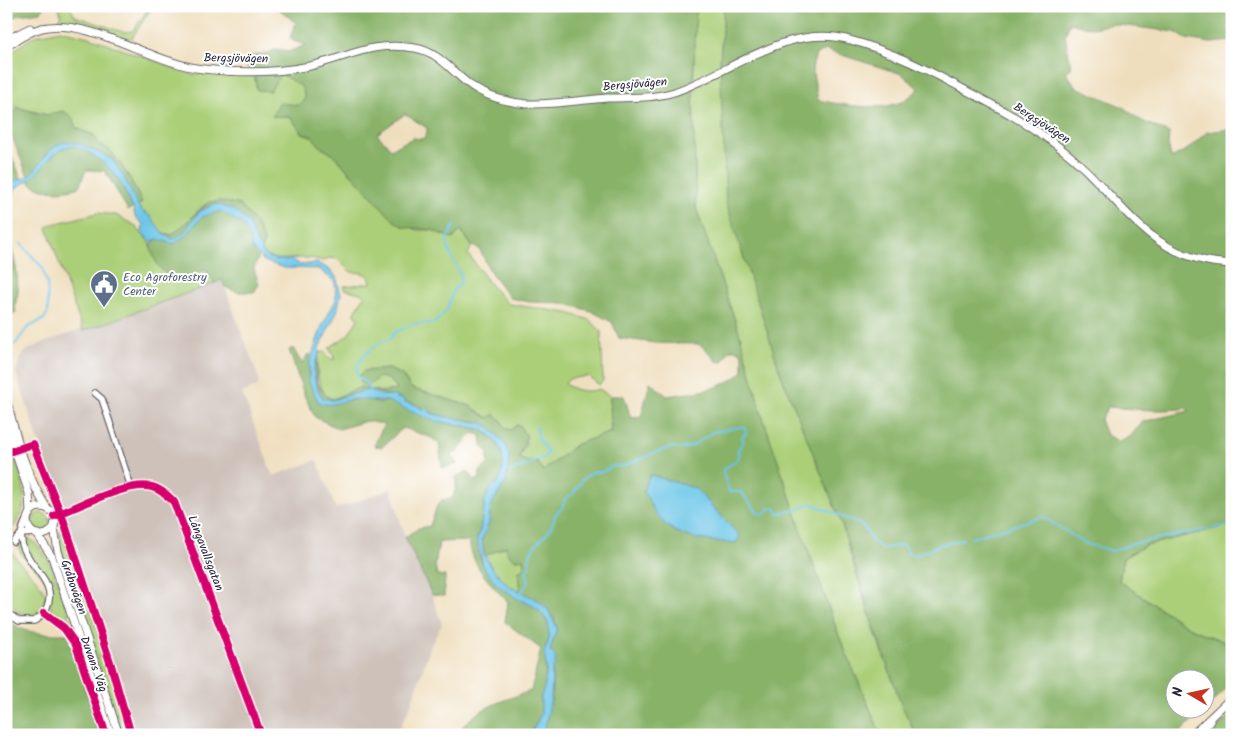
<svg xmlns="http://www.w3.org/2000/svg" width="1238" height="741" font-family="Kalam,sans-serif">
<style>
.industrial{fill:#cec1ba}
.green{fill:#abcf78;stroke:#66785a}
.forest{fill:#88b268;stroke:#556a52;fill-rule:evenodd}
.water{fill:#69c5e7;stroke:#467491}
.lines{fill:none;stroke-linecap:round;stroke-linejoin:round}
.stream{stroke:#69c5e7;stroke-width:2}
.minor-casing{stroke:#6a6468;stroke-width:8}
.major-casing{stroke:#6a6468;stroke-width:9}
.minor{stroke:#fff;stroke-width:5.5}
.major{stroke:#fff;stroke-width:7}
.cycleway-casing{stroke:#fff;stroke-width:11}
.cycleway{stroke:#d6006c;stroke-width:8}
.labels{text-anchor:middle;stroke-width:4;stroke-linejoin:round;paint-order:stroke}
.street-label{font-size:12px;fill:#22223b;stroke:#fff}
.service-label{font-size:12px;fill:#4e5e75;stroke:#fff;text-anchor:start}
</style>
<rect width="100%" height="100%" fill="#fff"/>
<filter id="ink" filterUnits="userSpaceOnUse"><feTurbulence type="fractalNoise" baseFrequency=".02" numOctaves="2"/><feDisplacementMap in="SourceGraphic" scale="10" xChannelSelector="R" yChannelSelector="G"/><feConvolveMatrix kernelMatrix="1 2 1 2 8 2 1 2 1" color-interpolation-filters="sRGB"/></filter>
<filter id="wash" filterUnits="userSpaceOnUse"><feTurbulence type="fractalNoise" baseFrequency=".0096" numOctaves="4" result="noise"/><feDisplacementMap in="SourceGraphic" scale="20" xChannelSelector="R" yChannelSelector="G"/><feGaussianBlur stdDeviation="1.12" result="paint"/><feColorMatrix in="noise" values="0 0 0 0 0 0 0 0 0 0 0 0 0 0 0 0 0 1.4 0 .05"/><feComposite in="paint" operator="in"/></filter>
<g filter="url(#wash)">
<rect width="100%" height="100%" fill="#efdebd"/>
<polygon class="industrial" points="222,280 259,379 257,387 242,393 273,476 317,460 336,509 391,489 405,537 425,576 442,624 431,645 411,705 396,735 134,735 115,669 16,373 20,358 27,350 40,344"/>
<g class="green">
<polygon points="58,6 69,6 75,16 123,32 133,31 150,6 153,6 132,38 128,39 87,26 59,20 61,15"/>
<path d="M696,6H724L720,61L721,77C752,192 783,308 814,423C843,528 870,636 916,735H881L839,636L804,538L761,412L740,335L696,208L693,93Z"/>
<path d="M60,30L89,37L193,75L199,73L254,75L257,90L281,73L302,87L305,98L299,106L272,116L290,117L302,133L313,137L321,147L335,156L350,173L416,230H432L453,239L460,230L472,246L468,254L494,289L509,304L568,313L590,320L601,331L603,381L599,385L588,376L569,379L565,384C575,391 587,393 599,389L610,396L611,432L577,444L543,471L537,462H527L519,458L526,444L523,432L517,425L511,430L505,428L470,406L410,388L402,375L389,369L364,371L374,381L379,377H386L398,390L381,392L361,387L333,399L326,396C318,383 314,367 320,352H324L331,359H335L329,348L348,335L358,319L354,313L364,297L363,294L344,289V286L371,283L370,278L363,273L351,272L337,259L329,258L323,261C298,251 275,270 261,249L264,241L240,205C194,194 204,213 172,235L163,233L140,209L138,205L142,203C134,185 126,170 113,154C107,146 99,146 94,135L76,128L63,111L47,115L13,106L6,111V56L34,36Z"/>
<polygon points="98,213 116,215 134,225 150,243 152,253 183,280 196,272 206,270 215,283 83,331 47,228 49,225"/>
<path d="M11,454C22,472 29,498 20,517C15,527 6,532 9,544C15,569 55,582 43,609L32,616C9,614 0,590 10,570L6,557V456Z"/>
<circle cx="41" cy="522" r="9"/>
<polygon points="63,524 64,537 107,658 129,735 122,735 63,557 59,536"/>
<polygon points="1232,525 1232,645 1188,627 1119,581 1123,558 1146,545"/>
<path d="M24,537C52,543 66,609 75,634L52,614C48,601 53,593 45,580C37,566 18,559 18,542Z"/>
<path d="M507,546L508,554L516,560L523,557L524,569L518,572L520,592C505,587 491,570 485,556Z"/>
</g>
<g class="forest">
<polygon points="6,6 44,6 41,12 18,15 6,22"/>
<path d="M275,6H696L693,93L696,208L740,335L761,412L804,538L839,636L881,735H542L552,697L553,655L550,650L557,628L553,617L538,600L520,592L518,572L524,569L523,558L516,560L508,554L506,546L485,556L482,546L483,534L487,529L491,505L499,492L509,455L490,427L476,421H462L437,415L412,403L404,402L403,399L367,390L332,400L323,398C316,386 312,373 317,359V382L326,396L333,399L361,387L381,392L397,390C394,382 388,378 379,377L369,386L362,384L359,376L364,371L389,369L402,375L411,388L470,406L488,418L494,414L502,421L505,428L511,430L517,425L521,426L523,432L527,435L519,458L527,462H537L543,471L577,444L611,432L610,396H624L631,418L641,417L650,382L667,396C694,392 723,391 743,371V356L739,350H729L723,362L716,361L705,348L698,344L655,343L619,338L612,322L591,311L563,303L529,302L510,298L490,271L479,248L472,246L461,230L453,239L432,230L404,227L394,221L335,156L321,147L313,137L303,133L290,117L272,116L279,103L299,105L305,98L302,87L281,74L270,91L257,90L255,78L243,60L246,57L265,54L277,49L288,52L306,45L293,41L290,37L296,23ZM405,114L427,128V133L423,139L413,138L391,149L377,134ZM650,475L736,543L662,521Z"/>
<path d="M724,6H774V9L784,10L793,6H1232V41L1211,43L1186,39L1175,32L1144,28L1112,24L1093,28L1070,23L1065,35L1071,68L1066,72L1076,87L1123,107L1140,120L1169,133L1168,144L1171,158L1188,149L1207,132L1232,129V525L1146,545L1123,558L1119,581L1188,627L1232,645V683L1206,708V678H1176V708L1205,709L1177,735H916L902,706L873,624L842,525L781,375L726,202L720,61ZM826,50L902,74L919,89C914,93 909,98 903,101C882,112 841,105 818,100L812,68L816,54ZM1108,407C1135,409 1161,412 1187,408L1189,411L1142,422L1130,437L1118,441L1106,435L1100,420Z"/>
<path d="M17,108L47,115L63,111L72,117L76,128L94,135C99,146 107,146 113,154C125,170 134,185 142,203L128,210L105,171L86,170L79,187C63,193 46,192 31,184L6,122V117Z"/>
<polygon points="6,142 21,178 10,184 6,190"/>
<path d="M220,201L240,205L256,223L264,241L254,269L259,284L254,292H238L225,287L222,280L215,283L206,270L196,272L183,280C163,277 155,265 150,245L163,233L172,235L209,202Z"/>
<path d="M6,233C14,252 17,268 18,288C19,297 13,303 16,312L6,318Z"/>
<path d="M293,348L302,364L308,354L311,356L308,377L318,402L366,399L380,403L388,401L435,421L482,430L496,441L502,452L503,471L497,484L485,500L480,531L477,539V548L483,567L504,590L537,608L548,622L550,635L546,646L545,686L541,696V714L530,735H458C470,709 507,699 531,691L541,649L505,622L508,602C490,583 473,568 469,541L439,542L435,565L437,575L445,576L444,596L432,595L405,537L419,528L430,526L437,506L442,500L452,499L456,487V477L468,471L475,481L480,478V471L488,464V452L482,446L481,435L472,433L457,452L451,455L457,464L442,468L439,443L430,437L403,428L382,447L374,446L384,424L366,421L339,429L315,417L305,397L289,350Z"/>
<path d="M6,618C21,635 47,634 67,634L100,735H6Z"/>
<polygon points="1232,712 1232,735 1210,735"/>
</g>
<g class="water">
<path d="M63,142L78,143L112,159L124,177L140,209L151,217L165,236L167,235L173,239L182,234L200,211L214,204L220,205L234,210L249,223L253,235L265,256L276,260H293L300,265L317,263L330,270L336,277L341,294L337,312L319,348C321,355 315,360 314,367C313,378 317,389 323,398L332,400L367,390L380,395L396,396L397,398L403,399L404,402L417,405L421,409L428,408L431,413L437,415L482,423L490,427L505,444L509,455L508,470L506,482L491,505L489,523L482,540L484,554L492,568L509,586L538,600L548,609L557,628L550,650C551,652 554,654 555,656C558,663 552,668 552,673C552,693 550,714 542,735H530L541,714V696L545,686V680L547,674L544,653L549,639L548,622L537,608L516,598L497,585L483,566L477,539L480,531L485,500L492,486L497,484C508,466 504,441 483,431C473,426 446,423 436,421C430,420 394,405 388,401C378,402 368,400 357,399C342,399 333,409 318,402L309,382V364L322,326L336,300L335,282L319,269L284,268L264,261L252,249L249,234L242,224L220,211L202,217L185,236L174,244L157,239L150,242L142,232L143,224L135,217L133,207L130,205C122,179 110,166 88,152C82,149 73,144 66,147C51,153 44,167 32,178C27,182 21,184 16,188L6,214C6,206 4,194 8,187C13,177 22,181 30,175C42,164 45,150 63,142Z"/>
<path d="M650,475L695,488L740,536L736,543C712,541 680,541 662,521C654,513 649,500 643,491Z"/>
</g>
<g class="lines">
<g class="stream">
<polyline points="6,230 8,231"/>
<polyline points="15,345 27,328 44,319 48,312 47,283 42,267 21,244"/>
<path d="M370,391V387C366,383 358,379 357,373C354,359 378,342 390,339L395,332L418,323H435L447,310L453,291L460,284L461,275L448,249L447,238L454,226"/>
<polyline points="507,470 512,471 545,457 548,453 539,439 537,427"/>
<polyline points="971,538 1043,517 1086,544 1113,551 1131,544 1232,525"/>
<path d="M522,595L521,592L529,582L526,571L529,568C526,540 552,540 555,515L562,508L565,499L573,494L584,478L593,472H602L613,466H623L665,449L672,447L681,449L692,446L713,432L741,427L745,428L746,433L742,437L744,441L737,451L740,454L737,460L723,470C723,478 728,483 729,492H741L758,513L765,514L769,508H775L778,514C792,508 795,515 810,503L860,524L867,531L871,541L877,544L881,549L901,545L907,548L908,554L917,555L936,546L963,539"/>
</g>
</g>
</g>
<g filter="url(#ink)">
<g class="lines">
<g class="minor-casing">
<g id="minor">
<polyline points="95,393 102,399 131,487"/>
<path d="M54,516C78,507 128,481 152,487C161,489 168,496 174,502L261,735"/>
<polyline points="14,542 21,534 34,533"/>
<path d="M6,612L19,621H34C40,618 44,614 47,607C62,573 0,556 29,516"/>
<polyline points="44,613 64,628 76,645 106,735"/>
</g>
</g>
<g class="major-casing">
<g id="major">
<polyline points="6,40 30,28"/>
<path d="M6,47C17,40 29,31 42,28C89,17 153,64 203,69C237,73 276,73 310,66C350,57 370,41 415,48C439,52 451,71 470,85C486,97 507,102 527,104C554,105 581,100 607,98C630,97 652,99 674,92C731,73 787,22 850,40C891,51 930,71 967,91C999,108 1031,125 1059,147C1122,194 1142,260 1232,264"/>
<path d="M6,398C16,435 26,477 47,508"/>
<polyline points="6,425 29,493 30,513"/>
<circle cx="41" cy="521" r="14"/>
<polyline points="54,528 58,551 119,735"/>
<polyline points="37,534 52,557 111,735"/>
<polyline points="1192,735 1232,697"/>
<polyline points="1200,735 1210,721"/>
</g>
</g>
<use href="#minor" class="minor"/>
<use href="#major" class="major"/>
<g class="cycleway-casing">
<g id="cycleway">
<polyline points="6,453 33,444 64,522 111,665 131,735"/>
<path d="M54,516C78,507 128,481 152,487C161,489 168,496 174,502L261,735"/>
<polyline points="44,613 64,628 76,645 106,735"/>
</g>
</g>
<use href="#cycleway" class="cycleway"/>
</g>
</g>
<defs>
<g id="civic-pin" transform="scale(1.4375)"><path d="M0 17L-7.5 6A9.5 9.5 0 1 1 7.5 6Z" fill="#5c6f8a" stroke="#fff"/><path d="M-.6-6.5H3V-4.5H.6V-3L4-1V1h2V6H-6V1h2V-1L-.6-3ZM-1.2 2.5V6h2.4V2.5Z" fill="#fff"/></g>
</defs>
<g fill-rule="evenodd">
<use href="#civic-pin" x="104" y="284"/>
</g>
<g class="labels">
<g class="street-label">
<text transform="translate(236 58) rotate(1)" y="4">Bergsjövägen</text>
<text transform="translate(635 84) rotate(-5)" y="4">Bergsjövägen</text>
<text transform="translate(1042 123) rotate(33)" y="4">Bergsjövägen</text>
<text transform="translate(206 553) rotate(69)" y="4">Långavallsgatan</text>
<text transform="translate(74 587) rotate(71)" y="4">Gråbovägen</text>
<text transform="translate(94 664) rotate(70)" y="4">Duvans Väg</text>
</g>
<g class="service-label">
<text x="123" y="281">Eco Agroforestry<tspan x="123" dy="14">Center</tspan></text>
</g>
</g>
<rect width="1238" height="741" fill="none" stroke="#fff" stroke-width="25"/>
<g transform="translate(1190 694) rotate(279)"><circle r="24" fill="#ffffff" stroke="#a7a7b1"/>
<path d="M0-4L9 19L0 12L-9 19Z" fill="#c8321e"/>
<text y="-8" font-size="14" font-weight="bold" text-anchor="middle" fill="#22223b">N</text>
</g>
</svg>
